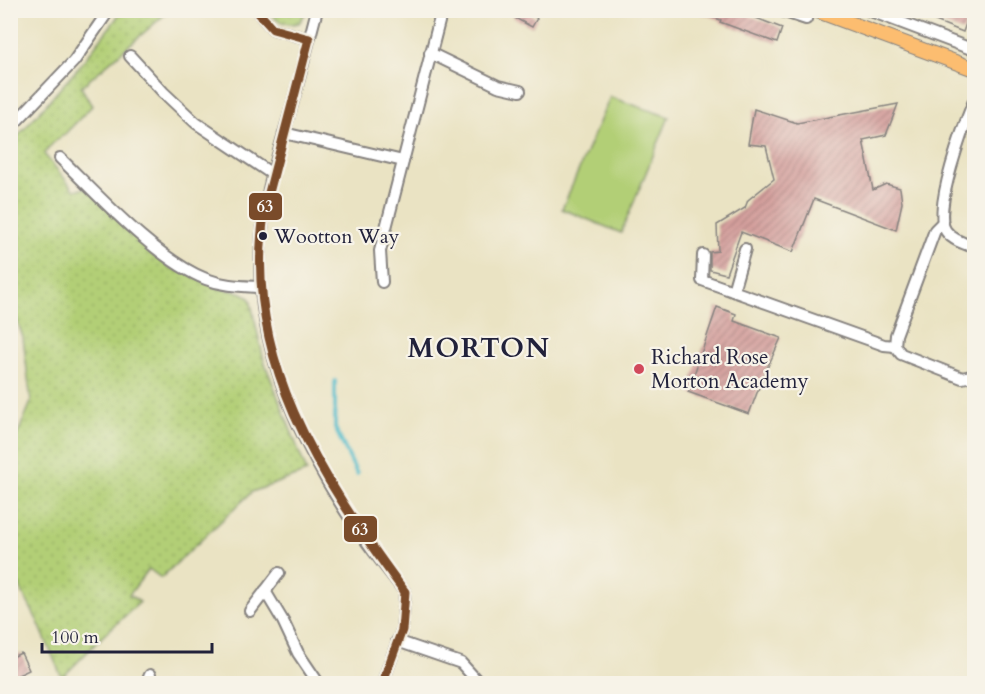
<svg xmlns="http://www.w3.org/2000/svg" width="985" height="694" font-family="Cardo,serif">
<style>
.grass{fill:url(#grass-dots);stroke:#6a7858;stroke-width:1.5}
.garden{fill:#b2cf76;stroke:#6a7858;stroke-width:1.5}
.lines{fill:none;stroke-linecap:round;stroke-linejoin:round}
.stream{stroke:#4fbbc9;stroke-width:4}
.building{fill:url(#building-hatch)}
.minor-casing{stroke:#86827f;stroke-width:14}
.major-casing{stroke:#86827f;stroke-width:16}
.minor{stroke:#fff;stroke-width:10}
.major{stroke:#fcbd6f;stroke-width:14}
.bus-1-casing{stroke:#f7f3e8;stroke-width:14}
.bus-1{stroke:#7a4b2a;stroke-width:9}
.bus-dot{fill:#22223b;stroke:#f7f3e8;stroke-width:2}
.poi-dot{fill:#d1495b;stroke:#f7f3e8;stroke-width:2}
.labels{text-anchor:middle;stroke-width:4.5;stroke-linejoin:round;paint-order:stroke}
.bus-label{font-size:20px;fill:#22223b;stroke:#f7f3e8;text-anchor:start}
.poi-label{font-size:21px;fill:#22223b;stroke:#f7f3e8;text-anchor:start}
.district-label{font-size:27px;font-weight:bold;letter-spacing:1.5px;fill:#22223b;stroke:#f7f3e8}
.line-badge{stroke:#f7f3e8;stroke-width:2}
.badge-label{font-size:16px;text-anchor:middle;font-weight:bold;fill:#fff}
</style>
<defs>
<pattern id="grass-dots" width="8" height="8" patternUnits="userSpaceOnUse" patternTransform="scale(1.5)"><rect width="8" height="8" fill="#b2cf76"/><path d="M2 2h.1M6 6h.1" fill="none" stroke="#99b167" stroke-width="1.8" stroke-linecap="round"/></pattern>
<pattern id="building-hatch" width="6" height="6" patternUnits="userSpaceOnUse" patternTransform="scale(1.5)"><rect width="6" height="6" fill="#d49f9c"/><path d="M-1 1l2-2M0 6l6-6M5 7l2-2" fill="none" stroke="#ac8180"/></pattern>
</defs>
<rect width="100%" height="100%" fill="#f7f3e8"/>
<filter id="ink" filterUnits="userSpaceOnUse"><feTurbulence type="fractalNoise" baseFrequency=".0167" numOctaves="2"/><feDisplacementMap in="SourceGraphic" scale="12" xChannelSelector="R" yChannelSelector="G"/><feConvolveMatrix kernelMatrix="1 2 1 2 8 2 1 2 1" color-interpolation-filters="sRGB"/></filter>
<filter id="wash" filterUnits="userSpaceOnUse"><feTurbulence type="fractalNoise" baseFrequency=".008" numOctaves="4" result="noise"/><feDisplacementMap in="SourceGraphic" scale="24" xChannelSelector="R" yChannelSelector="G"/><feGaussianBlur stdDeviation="1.35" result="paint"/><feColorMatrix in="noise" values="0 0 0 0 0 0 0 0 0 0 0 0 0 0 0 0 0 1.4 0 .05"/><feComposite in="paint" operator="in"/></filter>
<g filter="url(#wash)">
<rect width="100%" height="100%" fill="#eae3c3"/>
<g class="grass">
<path d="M122,11H169L81,87L92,106L65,134L53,143L44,154L74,190L86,188L144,244L146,250L171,269C181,268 203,283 215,287C227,291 242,289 250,299L264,361L307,472L252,492L161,578L149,569L129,595L140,602L103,636L62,678L38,622L11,570V450L31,402L23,338L11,302L10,145L79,67Z"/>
<path d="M268,11H307L299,23C284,26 277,21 268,11Z"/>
<path d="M11,356C14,375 16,392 11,410Z"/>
</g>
<polygon class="garden" points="610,97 669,117 621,233 562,209"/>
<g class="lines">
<polyline class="stream" points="335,381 335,428 357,474"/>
</g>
<g id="blocks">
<g class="building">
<polygon points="516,10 533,10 531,15 537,18 532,27 513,17"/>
<polygon points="697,10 735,10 782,28 777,43 720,22 721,20 696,12"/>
<polygon points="908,10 950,10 968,18 963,32"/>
<polygon points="898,104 886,135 863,140 873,190 886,184 900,188 902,203 896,230 814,199 793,252 741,232 726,274 710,270 710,252 718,251 717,225 745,208 748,200 774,179 766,146 748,144 754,109 797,123"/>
<polygon points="717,307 736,314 734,321 781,338 763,377 749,414 688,392"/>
<polygon points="21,653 29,670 10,679 10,658"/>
</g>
</g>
</g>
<g filter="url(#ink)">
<use href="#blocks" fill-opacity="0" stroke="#86827f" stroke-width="1.5"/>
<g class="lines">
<g class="minor-casing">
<g id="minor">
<polyline points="256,10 273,29 309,39"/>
<path d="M317,10C306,51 296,93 284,133C275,166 265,197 262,231C250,331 293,429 346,512C364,540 385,566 405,592L402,630L382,684"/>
<polyline points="779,10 806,19 809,10"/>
<polyline points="868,10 974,50"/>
<polyline points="430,53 498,86 520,91"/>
<polyline points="130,56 163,92 196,123 272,174"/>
<path d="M974,101C965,123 931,212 946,231C952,240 965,244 974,247"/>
<polyline points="10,128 74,61 109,10"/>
<polyline points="284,133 403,161"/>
<path d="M60,158C98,195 157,260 206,279C224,286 241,286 260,287"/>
<polyline points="942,223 935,230 896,335 895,346 901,354 962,378 971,376 974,373"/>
<polyline points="703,255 702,280 884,345 895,346"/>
<polyline points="382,282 380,251 442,10"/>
<polyline points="733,291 745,249"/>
<polyline points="265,591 283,621 298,653 319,684"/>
<polyline points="250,611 279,573"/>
<polyline points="397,641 461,663 480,684"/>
<polyline points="146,684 150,675"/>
</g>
</g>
<g class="major-casing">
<polyline id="major" points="815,10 974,69"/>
</g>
<use href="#minor" class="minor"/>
<use href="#major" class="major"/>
<g class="bus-1-casing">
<g id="bus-1">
<polyline points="256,10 273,29 309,39"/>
<path d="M309,39L265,208C240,357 321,478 405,592L402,630L382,684"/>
</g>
</g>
<use href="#bus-1" class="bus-1"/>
</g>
</g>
<circle class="bus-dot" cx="263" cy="236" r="5"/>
<circle class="poi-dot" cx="639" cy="369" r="6"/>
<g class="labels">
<g class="bus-label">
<text x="274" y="243">Wootton Way</text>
</g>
<g class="poi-label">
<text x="651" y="364">Richard Rose<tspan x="651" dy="24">Morton Academy</tspan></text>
</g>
<g class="district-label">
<text x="479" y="357">MORTON</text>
</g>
</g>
<g class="line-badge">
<rect x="248" y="192" width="35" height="29" rx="6" fill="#7a4b2a"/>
<rect x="343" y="515" width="35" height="28" rx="6" fill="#7a4b2a"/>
</g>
<g class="badge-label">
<text x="265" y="212">63</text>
<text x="360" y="535">63</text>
</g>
<rect width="985" height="694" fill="none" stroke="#f7f3e8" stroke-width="36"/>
<path d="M42 643v9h170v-9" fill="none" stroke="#22223b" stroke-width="3"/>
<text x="51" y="643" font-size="18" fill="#22223b" stroke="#f7f3e8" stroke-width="4.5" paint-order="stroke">100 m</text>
</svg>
